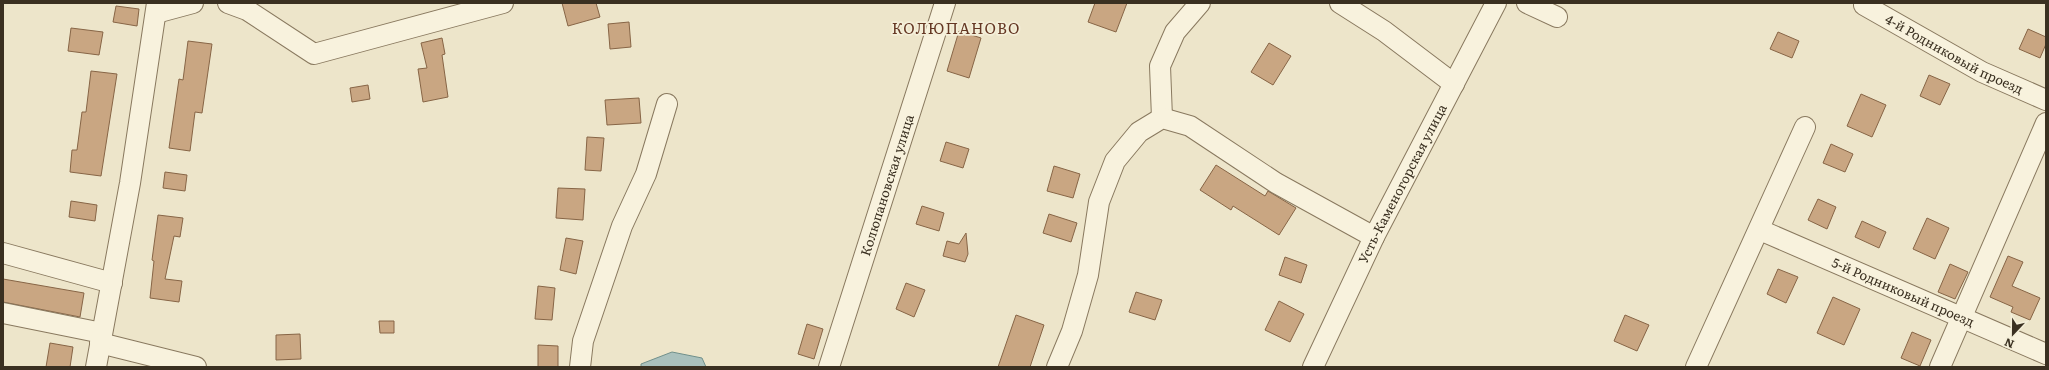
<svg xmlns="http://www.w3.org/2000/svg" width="2049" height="370" font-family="Literata,serif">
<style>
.water{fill:#aac1bd;stroke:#71908b}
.building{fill:#c9a682;stroke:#876546}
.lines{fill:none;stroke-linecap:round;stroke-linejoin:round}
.minor-casing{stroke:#89795f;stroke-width:22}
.minor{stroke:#f8f2dd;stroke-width:20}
.labels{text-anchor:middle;stroke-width:3.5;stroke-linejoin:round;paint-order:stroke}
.street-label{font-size:13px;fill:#3a3021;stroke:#f4efd9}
.quarter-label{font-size:15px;letter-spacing:1px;fill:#643723;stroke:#f4efd9}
</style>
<rect width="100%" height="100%" fill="#ede5ca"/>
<polygon class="water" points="672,352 702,358 706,367 641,367 641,364"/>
<g class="building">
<polygon points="562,3 596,3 600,17 568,26"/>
<polygon points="1095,3 1127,3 1116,32 1088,22"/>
<polygon points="116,6 139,9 137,26 113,22"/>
<polygon points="629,22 631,47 610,49 608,24"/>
<polygon points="71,28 103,32 99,55 68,51"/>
<polygon points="2028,29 2046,37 2046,44 2040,58 2019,49"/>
<polygon points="959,31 981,38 969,78 947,71"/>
<polygon points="1778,32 1799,41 1792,58 1770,49"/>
<polygon points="442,38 445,54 442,55 448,97 423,102 418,69 427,68 421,43"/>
<polygon points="188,41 212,44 202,113 195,112 190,151 169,148 179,79 183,80"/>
<polygon points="1269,43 1291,56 1273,85 1251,72"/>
<polygon points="91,71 117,74 101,176 70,172 72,150 77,150 82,112 86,112"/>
<polygon points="1929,75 1950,84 1940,105 1920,96"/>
<polygon points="368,85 370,99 352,102 350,88"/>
<polygon points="1861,94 1886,105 1872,137 1847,126"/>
<polygon points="639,98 641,123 607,125 605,100"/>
<polygon points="587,137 604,138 601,171 585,170"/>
<polygon points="946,142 969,149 963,168 940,161"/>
<polygon points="1831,144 1853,154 1845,172 1823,163"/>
<polygon points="1216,165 1265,196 1268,191 1296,208 1279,235 1233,206 1231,210 1200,190"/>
<polygon points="1054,166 1080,174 1073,198 1047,191"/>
<polygon points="165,172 187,175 185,191 163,188"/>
<polygon points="558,188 585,189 583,220 556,218"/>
<polygon points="1818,199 1836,207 1827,229 1808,220"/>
<polygon points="71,201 97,205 95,221 69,217"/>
<polygon points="922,206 944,213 939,231 916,224"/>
<polygon points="1049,214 1077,223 1071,242 1043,233"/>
<polygon points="158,215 183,218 180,237 174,236 165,279 182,281 179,302 150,298 154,261 152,260"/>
<polygon points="1927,218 1949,228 1935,259 1913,249"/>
<polygon points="1862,221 1886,232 1879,248 1855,237"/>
<polygon points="966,233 968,254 965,262 943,256 947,241 959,244"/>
<polygon points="566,238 583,241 576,274 560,270"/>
<polygon points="2008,256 2023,262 2012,286 2040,298 2030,320 2011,312 2013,307 1990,297"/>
<polygon points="1285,257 1307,265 1301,283 1279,275"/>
<polygon points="1950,264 1968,272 1955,299 1938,292"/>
<polygon points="1778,269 1798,277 1786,303 1767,294"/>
<polygon points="3,279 84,293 80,317 3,302"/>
<polygon points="906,283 925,290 914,317 896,309"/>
<polygon points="538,286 555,288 552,320 535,319"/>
<polygon points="1136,292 1162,300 1155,320 1129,312"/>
<polygon points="1833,297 1860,309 1844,345 1817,333"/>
<polygon points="1279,301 1304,314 1290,342 1265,330"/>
<polygon points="1016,315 1044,325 1030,367 998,367"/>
<polygon points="1625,315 1649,325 1637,351 1614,341"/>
<polygon points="379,321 394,321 394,333 380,333"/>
<polygon points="807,324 823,329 814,359 798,354"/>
<polygon points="1912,332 1931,340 1920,366 1901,358"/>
<polygon points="300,334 301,359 276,360 276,335"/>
<polygon points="50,343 73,347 70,367 46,367"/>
<polygon points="538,345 558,346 558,367 538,367"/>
</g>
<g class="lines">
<g class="minor-casing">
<g id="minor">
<polyline points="228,3 247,10 314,54 503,3"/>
<polyline points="1340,3 1384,31 1454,84"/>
<polyline points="1527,3 1557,17"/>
<path id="s1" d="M1865,3L1864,5L1982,72L2046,100"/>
<polyline points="156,13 193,3"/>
<polyline points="1162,118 1160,66 1175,32 1200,3"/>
<path id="s2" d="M1760,230L2046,354"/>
<polyline points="3,253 112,283"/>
<polyline points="3,313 102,333"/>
<polyline points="100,343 196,367"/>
<polyline points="96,367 130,183 157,3"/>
<polyline points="580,367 583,341 622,226 646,174 667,104"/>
<path id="s3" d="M829,367L945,3"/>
<polyline points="1057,367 1072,331 1088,275 1099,202 1115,161 1139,132 1162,118 1190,126 1276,183 1374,237"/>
<path id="s4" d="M1313,367L1374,237L1496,3"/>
<polyline points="1696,367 1805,127"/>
<polyline points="1940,367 2046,123"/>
</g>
</g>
<use href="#minor" class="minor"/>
</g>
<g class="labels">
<g class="street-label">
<text dy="5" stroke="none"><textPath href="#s1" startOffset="105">4-й Родниковый проезд</textPath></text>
<text dy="5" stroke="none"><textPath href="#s4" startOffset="204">Усть-Каменогорская улица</textPath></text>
<text dy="5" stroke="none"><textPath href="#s3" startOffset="191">Колюпановская улица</textPath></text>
<text dy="5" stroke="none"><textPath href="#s2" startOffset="156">5-й Родниковый проезд</textPath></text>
</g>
<g class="quarter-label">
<text x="956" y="34">КОЛЮПАНОВО</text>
</g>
</g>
<rect width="2049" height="370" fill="none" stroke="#3a3021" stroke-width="8"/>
<g transform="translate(2013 334) rotate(202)" stroke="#f4efd9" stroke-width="3" paint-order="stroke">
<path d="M0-3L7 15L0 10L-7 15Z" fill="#3a3021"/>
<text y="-6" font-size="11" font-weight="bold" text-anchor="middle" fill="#3a3021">N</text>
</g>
</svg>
